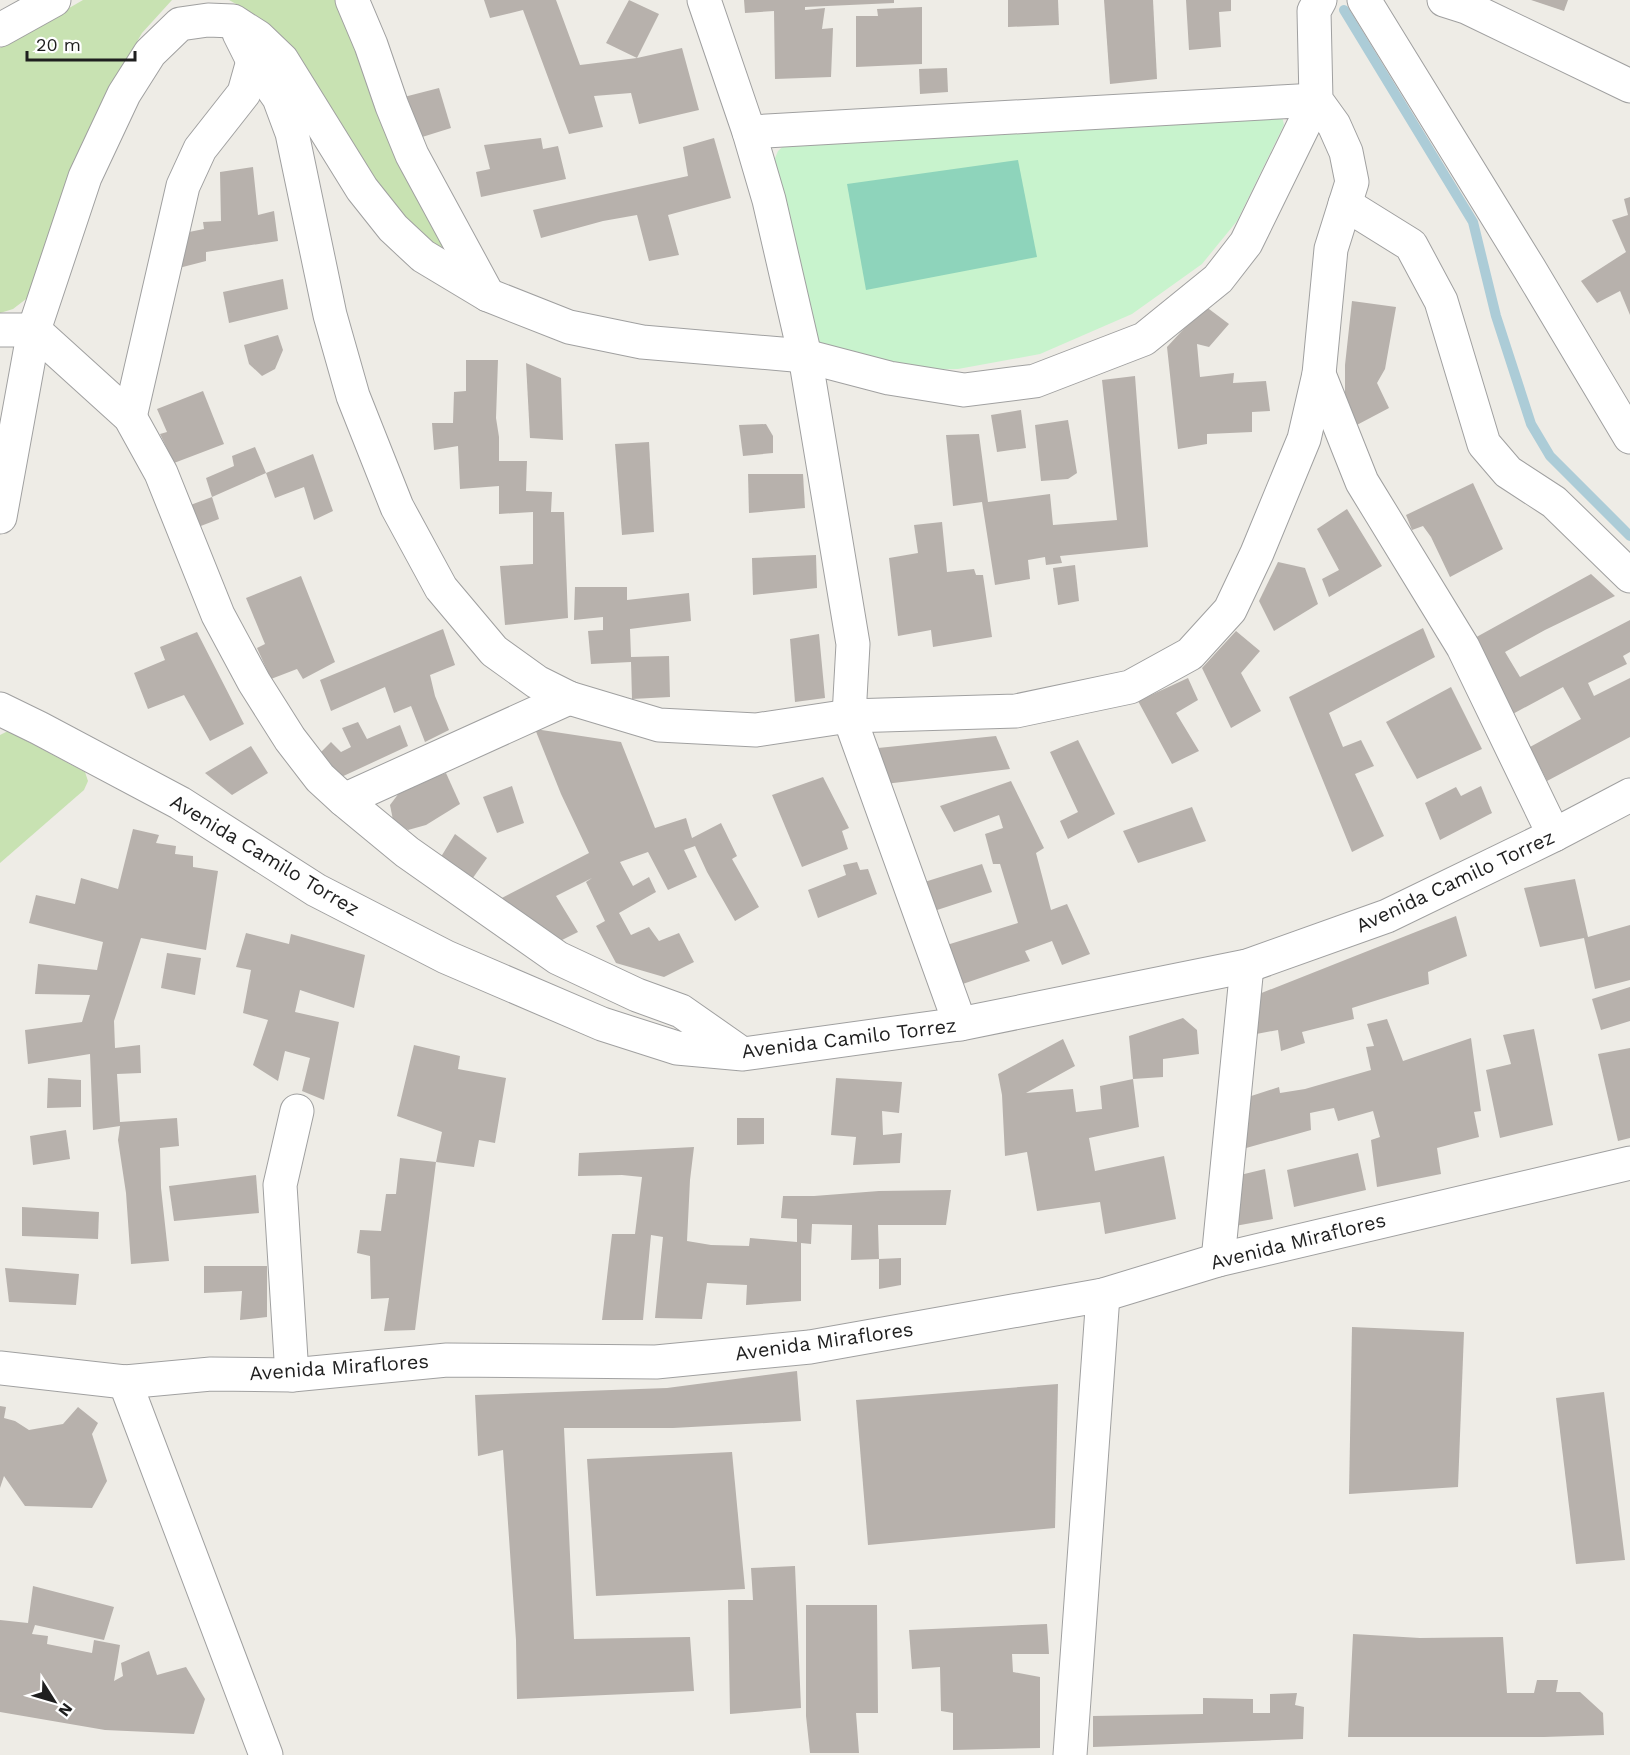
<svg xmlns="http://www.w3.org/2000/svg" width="1630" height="1755" font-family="'Work Sans',sans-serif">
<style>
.grass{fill:#c8e2b2}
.park{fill:#c8f3cd}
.pitch{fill:#8ed4bb}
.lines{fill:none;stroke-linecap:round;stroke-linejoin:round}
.stream{stroke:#acccd7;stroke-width:10}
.building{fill:#b7b1ac}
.minor-casing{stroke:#a0a0a0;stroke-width:35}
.tertiary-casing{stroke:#a0a0a0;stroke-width:35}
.minor{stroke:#fff;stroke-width:33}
.tertiary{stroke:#fff;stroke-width:33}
.labels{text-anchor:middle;stroke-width:6;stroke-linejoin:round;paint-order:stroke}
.street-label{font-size:20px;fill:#1f1f1f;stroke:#fff}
</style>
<rect width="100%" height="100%" fill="#eeece6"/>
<g class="grass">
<polygon points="83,0 172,0 142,33 108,91 75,160 38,279 26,299 13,309 0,313 0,48"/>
<polygon points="229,0 341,0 456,260 427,241 400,215 276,35 245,9"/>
<polygon points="8,731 85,772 88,781 84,790 0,863 0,735"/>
</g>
<polygon class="park" points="1282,116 1284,125 1237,221 1202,264 1132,314 1040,354 958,369 912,370 819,343 814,332 773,163 778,151 790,140"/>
<polygon class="pitch" points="1018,160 1037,257 866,290 847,184"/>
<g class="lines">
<polyline class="stream" points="1344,10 1473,222 1496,316 1531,424 1550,456 1630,536"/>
</g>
<g class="building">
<polygon points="484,0 556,0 580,65 637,58 606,43 629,0 659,14 637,58 682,48 699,110 639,124 631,93 594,96 603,127 569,134 523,10 490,18"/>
<polygon points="744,0 894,0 894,3 805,7 805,10 825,8 822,29 833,28 831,77 775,79 774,11 745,13"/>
<polygon points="1008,0 1058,0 1059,25 1008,27"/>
<polygon points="1104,0 1153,0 1157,79 1110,84"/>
<polygon points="1186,0 1231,0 1231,11 1219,12 1221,47 1189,50"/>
<polygon points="1531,0 1568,0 1564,11"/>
<polygon points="922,7 922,64 856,67 856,16 878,16 877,9"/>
<polygon points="947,68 948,92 920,94 919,69"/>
<polygon points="439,88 451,128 419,138 404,97"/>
<polygon points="541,138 543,149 558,146 566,179 481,197 476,172 490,169 484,145"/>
<polygon points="714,138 731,198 668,215 679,255 649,261 637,215 603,221 541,238 533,210 688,176 683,147"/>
<polygon points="253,167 258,215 274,211 278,241 206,252 206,261 175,269 179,234 204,229 203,222 221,221 220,172"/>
<polygon points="1630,197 1630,315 1620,291 1597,303 1581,281 1626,252 1612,220 1628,215 1624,199"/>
<polygon points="283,279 288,309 229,323 223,292"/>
<polygon points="1352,301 1396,307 1385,369 1377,383 1389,408 1353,427 1345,398 1345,365"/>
<polygon points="1205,306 1229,324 1209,347 1197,344 1200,377 1234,373 1233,383 1266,381 1270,411 1252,412 1252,432 1207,434 1207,444 1178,449 1167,347"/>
<polygon points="278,335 283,350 275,369 262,376 249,364 244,345"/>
<polygon points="466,360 498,360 496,418 499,437 499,461 527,461 526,491 552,492 551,512 564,512 568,618 505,625 500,566 533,564 533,512 499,514 499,486 460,489 458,446 434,450 432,423 453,423 454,392 466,391"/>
<polygon points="526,363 561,378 563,440 530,438"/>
<polygon points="1135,376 1148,547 1060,556 1062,563 1046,565 1045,557 1028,560 1030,579 995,585 982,502 953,506 946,435 979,434 988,502 1050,494 1053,525 1117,520 1102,380"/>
<polygon points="203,391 224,444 174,463 160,434 167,432 157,409"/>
<polygon points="1021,410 1026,448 997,452 991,415"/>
<polygon points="1068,420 1077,473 1068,479 1041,481 1035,425"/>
<polygon points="766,424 773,436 773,453 743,456 739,425"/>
<polygon points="649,442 654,532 622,535 615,444"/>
<polygon points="255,447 266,473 313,454 333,511 314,520 304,487 275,498 266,473 212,497 206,478 234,466 232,456"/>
<polygon points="748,474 803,474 805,508 749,513"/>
<polygon points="1473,483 1503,549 1450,577 1431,537 1423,526 1412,530 1406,515"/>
<polygon points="212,497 219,519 193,529 185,507"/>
<polygon points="1347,509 1382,566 1329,597 1322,579 1339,570 1317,529"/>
<polygon points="942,522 947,572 974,569 976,575 983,575 992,637 933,647 931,630 898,636 889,558 918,553 914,525"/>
<polygon points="816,555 817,588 753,595 752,558"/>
<polygon points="1278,562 1305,568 1318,604 1274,631 1259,601"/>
<polygon points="1075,565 1079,601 1058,605 1053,568"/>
<polygon points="1591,574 1615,596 1545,630 1505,652 1520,677 1630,620 1630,652 1623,656 1627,664 1588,683 1594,696 1630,678 1630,737 1547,781 1530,747 1581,719 1563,687 1509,716 1471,640"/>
<polygon points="301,576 335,662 303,679 297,669 271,679 257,648 265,644 246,598"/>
<polygon points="575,587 627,587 627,600 689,593 691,621 630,629 631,657 669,656 670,697 632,699 631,662 591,664 588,631 603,630 603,617 574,620"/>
<polygon points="1423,628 1435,657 1329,713 1343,747 1361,740 1374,766 1355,774 1384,836 1352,852 1289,697"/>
<polygon points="443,629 455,665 430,675 435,696 449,730 425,742 411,706 394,713 385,687 331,711 320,680"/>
<polygon points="1236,631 1260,651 1241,673 1261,711 1231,728 1202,668"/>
<polygon points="197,632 244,724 210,741 184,695 148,709 134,673 165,660 160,647"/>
<polygon points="819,634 825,698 795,702 790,639"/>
<polygon points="1188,678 1198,700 1176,713 1199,751 1172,764 1138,701"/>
<polygon points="1451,687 1482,749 1417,779 1386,722"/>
<polygon points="358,722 367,739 400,725 408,746 337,779 317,756 331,742 341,752 351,747 342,728"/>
<polygon points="535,729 621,742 655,828 686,818 692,838 721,823 737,856 732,859 759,907 735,921 707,872 695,846 684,850 697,877 668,890 648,852 620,862 633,886 649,877 656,892 619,913 631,935 649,927 659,941 679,933 694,962 664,977 616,963 596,926 605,921 586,882 592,878 556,896 578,932 560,941 555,935 546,939 496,901 589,853 561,794"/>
<polygon points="996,736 1010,769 885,784 878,748"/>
<polygon points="1078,740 1115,814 1068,839 1060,821 1078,812 1050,752"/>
<polygon points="251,746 268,773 232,795 205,773"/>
<polygon points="446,773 460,804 426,825 408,830 393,820 390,805 402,789"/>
<polygon points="823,777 849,828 842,831 848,849 802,867 772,795"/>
<polygon points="1011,781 1044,848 1036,853 1051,910 1067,904 1090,954 1062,965 1052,941 1025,951 1030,961 954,987 937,948 1018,923 1000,864 993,864 985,834 1003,828 999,815 954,832 940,806"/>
<polygon points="512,786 524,823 497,833 483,797"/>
<polygon points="1481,786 1492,813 1440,840 1425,803 1456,787 1461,796"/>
<polygon points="1192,807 1206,841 1138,863 1123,831"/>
<polygon points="133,829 159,835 156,843 176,846 175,854 193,856 193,867 218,871 206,950 141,938 114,1021 115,1048 140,1045 141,1073 117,1074 120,1122 177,1118 179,1146 160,1148 161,1188 169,1261 131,1264 126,1193 118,1140 120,1126 93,1130 90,1054 28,1064 25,1030 82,1022 90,995 35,994 38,964 97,970 103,942 29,923 36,895 75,904 81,878 118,889"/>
<polygon points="455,834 487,858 470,882 439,860"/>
<polygon points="857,862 860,870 868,869 877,894 818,918 808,890 846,875 843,865"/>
<polygon points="982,864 992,892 928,913 918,884"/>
<polygon points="1575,879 1588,937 1630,925 1630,980 1595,989 1584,938 1540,947 1524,888"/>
<polygon points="1456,916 1467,956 1428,972 1429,984 1352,1008 1354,1019 1302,1032 1305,1043 1281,1051 1278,1030 1251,1035 1259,994"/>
<polygon points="246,933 289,944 291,934 365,955 354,1008 300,990 295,1012 339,1022 324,1100 302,1091 310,1058 285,1051 278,1081 253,1065 268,1020 243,1013 251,970 236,967"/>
<polygon points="167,953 201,958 195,995 161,988"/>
<polygon points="1630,987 1630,1021 1601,1030 1592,999"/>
<polygon points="1183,1018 1197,1030 1199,1054 1163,1059 1163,1077 1133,1079 1129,1036"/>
<polygon points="1387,1019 1403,1061 1471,1038 1481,1111 1474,1112 1479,1137 1437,1148 1441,1174 1377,1187 1371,1140 1380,1137 1373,1111 1338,1121 1334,1108 1310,1113 1311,1130 1239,1150 1245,1098 1279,1087 1280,1093 1305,1089 1371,1070 1366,1047 1374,1046 1367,1024"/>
<polygon points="1534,1029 1553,1125 1500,1138 1486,1070 1511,1064 1503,1035"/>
<polygon points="1063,1039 1075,1066 1026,1093 1073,1089 1076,1112 1102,1109 1100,1086 1133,1079 1139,1127 1089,1138 1095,1171 1164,1156 1176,1219 1105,1234 1100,1202 1037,1211 1027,1152 1005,1156 1002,1095 998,1074"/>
<polygon points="414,1045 460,1056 458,1069 506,1078 495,1143 479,1140 474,1167 436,1162 442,1132 397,1116"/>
<polygon points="1630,1048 1630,1138 1618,1141 1598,1054"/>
<polygon points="48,1078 81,1080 81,1107 47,1108"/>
<polygon points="836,1078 902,1082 899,1113 882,1111 883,1135 902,1133 900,1163 853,1165 856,1137 831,1135"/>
<polygon points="737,1118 764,1118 764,1144 737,1145"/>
<polygon points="66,1130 70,1159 33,1165 30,1136"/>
<polygon points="694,1147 690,1180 687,1241 711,1245 749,1246 750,1238 797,1242 797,1219 781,1218 783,1196 814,1196 879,1191 951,1190 946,1225 878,1225 879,1259 901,1258 901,1285 879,1289 879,1259 851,1260 852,1225 812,1224 811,1244 801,1243 801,1301 746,1305 747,1285 707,1283 702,1319 655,1318 663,1237 651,1235 643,1320 602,1320 612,1234 635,1234 642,1177 622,1175 578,1176 579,1153"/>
<polygon points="1358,1153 1366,1190 1294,1207 1287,1170"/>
<polygon points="400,1158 436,1162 415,1330 384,1331 389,1298 371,1299 370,1256 357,1253 360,1230 381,1231 386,1194 396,1194"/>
<polygon points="1265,1169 1273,1219 1235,1226 1236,1176"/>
<polygon points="256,1175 259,1213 174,1221 169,1186"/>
<polygon points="22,1207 99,1212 98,1239 22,1236"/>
<polygon points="204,1266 267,1266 267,1317 240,1320 242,1291 204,1293"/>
<polygon points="5,1268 79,1274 76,1305 9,1302"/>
<polygon points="1352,1327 1464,1332 1458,1487 1349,1494"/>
<polygon points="797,1371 801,1421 673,1428 564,1428 574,1639 690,1637 694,1691 517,1699 516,1640 503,1450 478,1456 475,1395 667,1388"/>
<polygon points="1058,1384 1055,1528 868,1545 856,1400"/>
<polygon points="1604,1392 1625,1560 1576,1564 1556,1398"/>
<polygon points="0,1406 6,1407 4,1418 15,1421 29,1430 63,1424 78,1407 98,1423 92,1434 107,1481 92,1508 25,1506 4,1476 0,1488"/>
<polygon points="732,1452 745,1589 596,1596 587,1459"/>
<polygon points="795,1566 801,1708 730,1714 728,1600 753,1600 751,1568"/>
<polygon points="33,1586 114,1607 104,1640 35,1625 32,1634 48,1636 47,1644 92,1653 94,1640 120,1645 114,1681 123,1676 121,1663 149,1651 157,1675 186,1667 205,1699 194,1734 105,1730 0,1712 0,1620 28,1623"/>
<polygon points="806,1605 877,1605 878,1713 856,1713 859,1753 810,1753 806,1716"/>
<polygon points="1047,1624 1049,1654 1012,1654 1013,1672 1040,1677 1040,1748 953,1750 953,1713 941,1711 940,1667 912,1669 909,1630"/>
<polygon points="1353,1634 1420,1638 1503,1637 1507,1693 1534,1693 1537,1680 1558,1680 1556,1692 1580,1692 1603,1713 1604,1735 1544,1737 1348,1737"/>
<polygon points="1297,1693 1295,1705 1304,1707 1303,1739 1093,1747 1093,1716 1203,1714 1203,1698 1253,1699 1253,1713 1270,1713 1270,1694"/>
</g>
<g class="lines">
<g class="minor-casing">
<g id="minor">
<polyline points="352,0 371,45 392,106 412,155 488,295"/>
<polyline points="704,0 749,132 769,200 805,356 853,644 849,716 960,1024"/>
<polyline points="1364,0 1529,268 1630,437"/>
<polyline points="1444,0 1466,7 1630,86"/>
<polyline points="0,30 54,0"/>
<polyline points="239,33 253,61 279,98 292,133 330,315 353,396 397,507 441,588 494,651 537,682 569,698 659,725 756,730 849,716 1016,711 1130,687 1190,654 1230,610 1257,553 1304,439 1319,374 1331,249 1352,182 1346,152 1334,125 1316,100 1314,11 1320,0"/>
<polyline points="1345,204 1411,245 1441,301 1484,444 1508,472 1554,502 1630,576"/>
<polyline points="0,330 34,330 130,417 161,473 218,615 254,682 290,739 320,778 344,800 407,852 558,958 637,995 681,1011 741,1053"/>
<polyline points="1319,374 1362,482 1463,647 1554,835"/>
<polyline points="130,417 183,186 200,149 244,93 253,61"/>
<polyline points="0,517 34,330 85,177 124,94 150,53 180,24 208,20 233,21 258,37 282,60 362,189 393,228 423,256 488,295 569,327 642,342 805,356 889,378 964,390 1035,381 1144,339 1218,279 1246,243 1316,100 749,132"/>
<polyline points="0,709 39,728 180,803 316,890 446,957 602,1024 677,1048 743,1054 960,1024 1247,966 1387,916 1554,835 1630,795"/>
<polyline points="344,800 569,698"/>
<polyline points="1218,1260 1247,966"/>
<polyline points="292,1375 280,1185 297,1111"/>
<polyline points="125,1382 266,1755"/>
<polyline points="1070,1755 1103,1295"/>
</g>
</g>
<g class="tertiary-casing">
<polyline id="tertiary" points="0,1368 125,1382 211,1374 292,1375 447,1360 656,1362 810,1347 1103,1295 1218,1260 1630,1163"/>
</g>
<use href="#minor" class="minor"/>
<use href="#tertiary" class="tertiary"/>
</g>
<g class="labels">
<g class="street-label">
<text transform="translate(265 855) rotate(31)" y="7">Avenida Camilo Torrez</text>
<text transform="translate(1455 881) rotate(-25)" y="7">Avenida Camilo Torrez</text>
<text transform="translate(849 1038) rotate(-7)" y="7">Avenida Camilo Torrez</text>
<text transform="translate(1298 1241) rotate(-14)" y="7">Avenida Miraflores</text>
<text transform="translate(824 1341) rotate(-8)" y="7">Avenida Miraflores</text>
<text transform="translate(339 1367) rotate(-4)" y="7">Avenida Miraflores</text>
</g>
</g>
<g transform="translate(54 1701) rotate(127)" stroke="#ffffff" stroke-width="4.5" paint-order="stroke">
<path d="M0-4.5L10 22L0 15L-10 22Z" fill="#1f1f1f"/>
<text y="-9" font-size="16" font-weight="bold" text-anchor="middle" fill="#1f1f1f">N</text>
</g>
<path d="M27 51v9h108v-9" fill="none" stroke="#1f1f1f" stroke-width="3"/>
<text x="36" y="51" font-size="18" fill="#1f1f1f" stroke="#ffffff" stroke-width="4.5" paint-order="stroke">20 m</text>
</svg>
